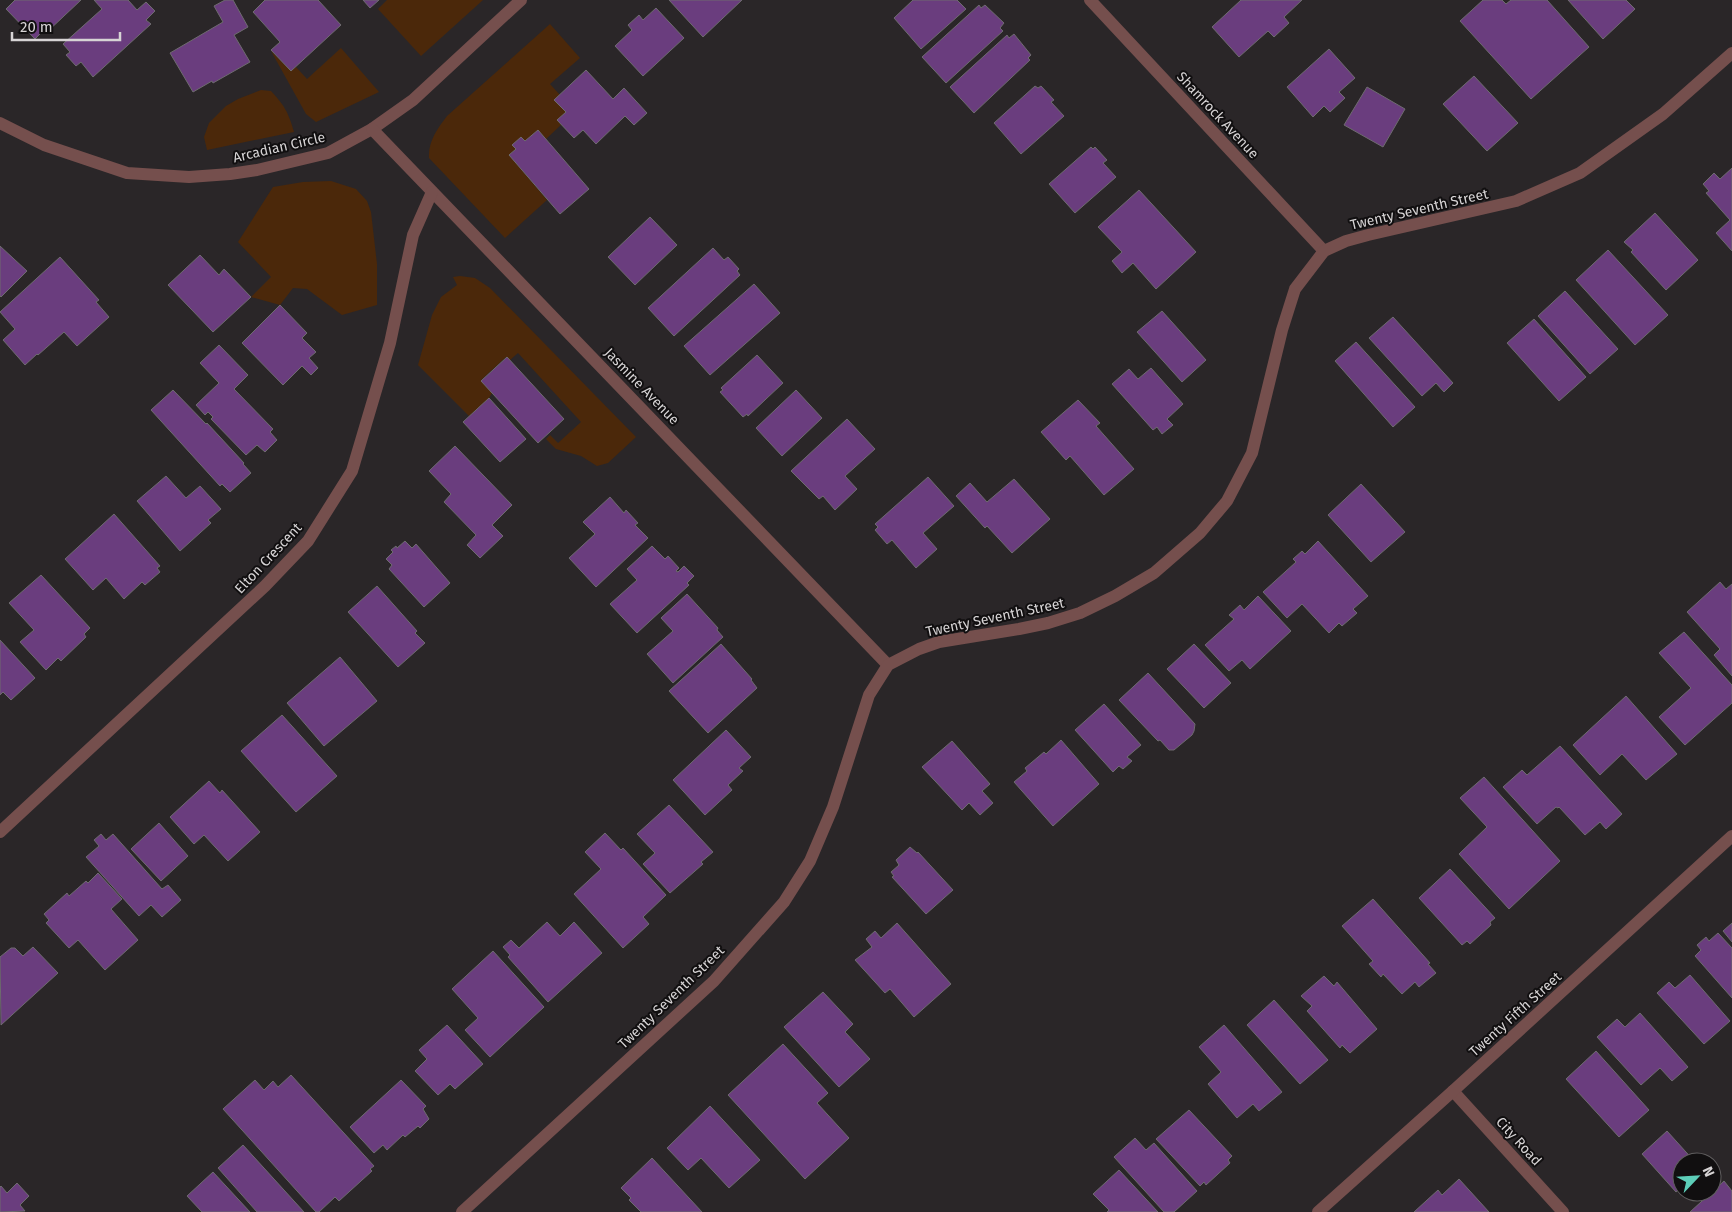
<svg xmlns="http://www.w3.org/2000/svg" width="1732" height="1212" font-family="'Fira Sans',sans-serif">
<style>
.green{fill:#4b280a}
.building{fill:#6a3d7e;stroke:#6e6b6f}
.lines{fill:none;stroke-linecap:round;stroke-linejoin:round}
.minor{stroke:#754f4d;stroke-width:12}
.labels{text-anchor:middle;stroke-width:4;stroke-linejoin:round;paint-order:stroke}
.street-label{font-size:14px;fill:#d7d4d5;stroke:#110f10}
</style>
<rect width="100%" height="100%" fill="#2a2628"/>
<g class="green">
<polygon points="387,0 483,0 421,56 378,9"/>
<path d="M550,24L580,58L550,84L560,95L554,100L566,112L557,120L561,125L546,139L538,130L525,141L521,137L512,145L516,149L509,155L547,200L505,238L429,158C428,142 437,129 447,116Z"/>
<polygon points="341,48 379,92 316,122 306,114 271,51 291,71 296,67 307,79"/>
<path d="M261,90L271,91C285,106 288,112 294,132L207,150L204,137L209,123L226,106L238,99Z"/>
<polygon points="331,181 356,189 367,201 371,212 377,264 377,305 342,315 307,289 293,288 280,305 251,297 271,277 238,242 273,187 303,182"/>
<polygon points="460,276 475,278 490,288 636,437 608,463 597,466 581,456 556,449 546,439 550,435 558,443 581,422 518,353 510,360 506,357 481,380 492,393 489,398 469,416 418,365 432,315 441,297 457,285 453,277"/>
</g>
<g class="building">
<polygon points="15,0 81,0 47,32 45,29 35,39 6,9"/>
<polygon points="94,0 128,0 137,10 146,2 155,11 146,20 151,24 93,77 81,62 76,66 66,55 70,52 63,44 102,9"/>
<polygon points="225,0 233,0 248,27 234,35 250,62 213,83 212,81 193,92 170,53 223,22 214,6"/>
<polygon points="265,0 318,0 341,25 291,71 271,50 280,42 253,12"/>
<polygon points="363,0 379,0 370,8"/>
<polygon points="669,0 742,0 703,37"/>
<polygon points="913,0 957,0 966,9 921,49 894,18"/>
<polygon points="1241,0 1302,0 1284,17 1289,23 1274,37 1268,31 1239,57 1212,27"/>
<polygon points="1483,0 1502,0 1506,4 1511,0 1547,0 1589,47 1531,99 1460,21"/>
<polygon points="1568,0 1626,0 1635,9 1603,39"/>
<polygon points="979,5 981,8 985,5 1004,23 1000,28 1003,31 946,83 922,57"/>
<polygon points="656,8 684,38 643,76 615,46 632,30 628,25 639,15 643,20"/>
<polygon points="1014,34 1031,55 1028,58 1030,60 974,113 950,87 1007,35 1009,38"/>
<polygon points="1329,49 1355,78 1339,92 1345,98 1330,112 1324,106 1313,117 1287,87"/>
<polygon points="586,70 613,99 624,88 647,113 634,125 625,116 596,144 583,130 574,138 557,120 566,112 554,100"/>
<polygon points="1474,76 1518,123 1487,151 1443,104"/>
<polygon points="1035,86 1038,88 1041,86 1054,100 1051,102 1064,116 1021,154 994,123"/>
<polygon points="1367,87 1405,109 1383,147 1344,125"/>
<polygon points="538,130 589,189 560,214 509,155 516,149 512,145 521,137 525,141"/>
<polygon points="1091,147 1093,149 1095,147 1107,160 1103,163 1116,177 1075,213 1049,184"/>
<polygon points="1732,168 1732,251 1716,233 1730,220 1706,193 1709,191 1703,184 1714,173 1720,179"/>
<polygon points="1139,190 1196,252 1156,289 1133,263 1122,273 1112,261 1122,252 1098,227"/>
<polygon points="1655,213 1698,260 1666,290 1631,252 1633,250 1624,242"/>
<polygon points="650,217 677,245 635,285 608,257"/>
<polygon points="0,246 27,271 1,297 0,296"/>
<polygon points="713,248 724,260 728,257 739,269 737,271 740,275 674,336 648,308"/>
<polygon points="1608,250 1668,315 1635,345 1576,280"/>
<polygon points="200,255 219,275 224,269 251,297 213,332 168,285"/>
<polygon points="60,257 99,300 96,302 109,317 77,346 64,332 38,355 37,354 25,365 3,340 15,329 0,312"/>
<polygon points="754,284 780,313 710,375 684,346"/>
<polygon points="1565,291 1618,349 1590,374 1538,316"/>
<polygon points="280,305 307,333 302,338 316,352 309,358 318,368 311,375 302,366 283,385 242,343"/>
<polygon points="1162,311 1206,360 1182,382 1137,332"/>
<polygon points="1393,317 1453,383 1444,392 1436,383 1422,396 1369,338"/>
<polygon points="1534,319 1586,377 1559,401 1507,343"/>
<polygon points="1356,342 1415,407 1393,427 1335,361"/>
<polygon points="219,345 248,375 234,389 273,429 270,432 277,440 265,452 257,445 246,455 211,419 213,417 208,412 205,415 196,405 219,383 200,363"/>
<polygon points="757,355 783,383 748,416 747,414 743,417 720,392 723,390 721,388"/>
<polygon points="507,357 564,419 538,443 481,381"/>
<polygon points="1151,368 1183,404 1167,419 1173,425 1162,434 1157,427 1153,430 1112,384 1129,369 1138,379"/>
<polygon points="173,390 206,424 207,423 244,463 243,464 251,473 230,492 222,484 220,486 151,410"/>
<polygon points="796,390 822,418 782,456 756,428"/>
<polygon points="489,398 526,439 500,462 463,422"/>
<polygon points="1078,400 1100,423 1096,426 1134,469 1104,495 1070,456 1066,460 1041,432"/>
<polygon points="847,419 875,449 845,476 857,489 835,510 823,496 819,499 791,471"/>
<polygon points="455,446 512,505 492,525 503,536 480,558 467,545 476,535 444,502 451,494 429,471"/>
<polygon points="166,476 186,498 200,486 221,509 208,520 211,523 180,551 137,501"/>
<polygon points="928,477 954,506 923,533 937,549 916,568 892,540 887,544 875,530 878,527 875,524"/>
<polygon points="1014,479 1050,519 1012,553 987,526 985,528 956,496 970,483 987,502"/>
<polygon points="1361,484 1405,532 1371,562 1328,515"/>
<polygon points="610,497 624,513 626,510 638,523 635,525 648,538 596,587 569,558 595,534 583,522"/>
<polygon points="114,514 160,566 157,568 160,572 145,585 142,582 124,599 106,578 93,590 65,559"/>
<polygon points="405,541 412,548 416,544 450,583 424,607 389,569 392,565 386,559 393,552 391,550 396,546 397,548"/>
<polygon points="1318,541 1368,596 1353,609 1357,613 1342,626 1339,623 1329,633 1302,604 1287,618 1263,592 1296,562 1293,559 1302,551 1305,554"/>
<polygon points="652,546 665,559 668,556 679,568 676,571 678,572 684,566 694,576 687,583 689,585 637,633 610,604 637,580 627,569"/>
<polygon points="41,575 90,628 84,634 86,637 61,661 58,658 46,670 20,642 34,630 9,603"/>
<polygon points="1720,582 1726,589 1732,584 1732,676 1714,655 1720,649 1687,612"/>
<polygon points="377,586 417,631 415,633 425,643 398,667 348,612"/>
<polygon points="687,594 718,628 717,630 723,637 673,683 647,654 673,631 661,618"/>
<polygon points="1258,596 1291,631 1250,669 1242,660 1229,671 1205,645 1234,619 1229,615 1240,605 1244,610"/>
<polygon points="1684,632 1732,685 1732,703 1685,745 1659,717 1691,688 1659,653"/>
<polygon points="0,640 35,678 11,700 3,692 0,695"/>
<polygon points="721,644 752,679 751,680 757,688 708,733 669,691"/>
<polygon points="1194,644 1231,683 1204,708 1167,669"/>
<polygon points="340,657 377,701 324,746 287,703"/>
<polygon points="1148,673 1195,724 1194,731 1192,735 1174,750 1169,750 1160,740 1158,741 1119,700"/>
<polygon points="1626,696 1677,754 1646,780 1622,754 1600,775 1573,745"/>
<polygon points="1104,704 1141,745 1127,757 1132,761 1123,769 1119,766 1113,772 1075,730"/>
<polygon points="282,715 337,776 296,812 241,751"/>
<polygon points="726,730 751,757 739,768 743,771 728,785 732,790 705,815 673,780"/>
<polygon points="1061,740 1099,784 1053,826 1014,782 1027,771 1025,768 1044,752 1046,754"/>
<polygon points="952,741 990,784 982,791 993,803 980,815 969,803 962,810 922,767"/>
<polygon points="1560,746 1622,814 1606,829 1600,822 1585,835 1559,807 1558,808 1556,807 1537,824 1503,787 1522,770 1527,775"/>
<polygon points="1484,777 1560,861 1509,909 1459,854 1487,827 1460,798"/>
<polygon points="209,781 220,793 222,790 260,832 228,861 204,835 194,844 170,817"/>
<polygon points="669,805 713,852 701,862 703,864 670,893 643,864 655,853 637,834"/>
<polygon points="159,823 188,856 161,881 131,849"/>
<polygon points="605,833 621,850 623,848 666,895 643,917 649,924 623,948 574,894 601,869 585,852"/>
<polygon points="101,834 106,840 113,834 162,889 168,885 181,900 162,917 151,905 139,916 86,857 99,846 94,840"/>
<polygon points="910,847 917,853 918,852 953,890 926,914 892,877 894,876 891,872 899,865 896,860"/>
<polygon points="1450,869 1495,918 1490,922 1491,925 1470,944 1467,941 1462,945 1419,898"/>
<polygon points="98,873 122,899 111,909 138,940 105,970 78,940 69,948 46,923 49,920 44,914 67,893 69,896 86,881 88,883"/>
<polygon points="1373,899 1430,963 1428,964 1436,973 1419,987 1415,982 1402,994 1383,974 1381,977 1369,964 1373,961 1342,926"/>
<polygon points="547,922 560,936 574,922 602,953 548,1002 508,957 510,955 503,947 511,940 519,948"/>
<polygon points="897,923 951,984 914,1017 890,989 885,993 855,960 872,947 866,939 875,931 881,938"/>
<polygon points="1732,923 1732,942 1723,931"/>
<polygon points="1718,933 1732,948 1732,998 1695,956 1701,950 1697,945 1706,937 1709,941"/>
<polygon points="33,947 58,973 1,1025 0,957 11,948 15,948 23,956"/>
<polygon points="493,951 544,1007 490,1057 465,1030 478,1018 452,989"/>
<polygon points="1690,975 1730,1021 1704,1044 1657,993 1669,982 1675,988"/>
<polygon points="1324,976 1334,986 1337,982 1377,1029 1350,1053 1342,1045 1340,1048 1307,1011 1312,1006 1301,996"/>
<polygon points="823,992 853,1024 845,1032 870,1059 839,1087 784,1027"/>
<polygon points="1274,1000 1328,1060 1300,1084 1247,1025"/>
<polygon points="1640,1013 1688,1067 1672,1081 1660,1068 1641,1085 1597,1037 1617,1019 1625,1027"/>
<polygon points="447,1025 483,1064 455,1089 450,1084 438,1095 415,1071 427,1059 419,1050"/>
<polygon points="1224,1025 1282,1092 1259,1111 1253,1104 1237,1118 1208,1084 1221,1072 1199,1047"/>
<polygon points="783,1044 828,1093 817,1103 849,1138 805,1179 728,1095"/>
<polygon points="1596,1051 1649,1110 1619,1137 1566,1079"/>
<polygon points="291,1075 374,1166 370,1169 372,1171 339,1201 335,1197 319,1212 316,1212 223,1109 255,1080 264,1090 273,1081 278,1087"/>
<polygon points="401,1080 426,1106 423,1109 429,1119 420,1128 418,1126 405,1137 403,1135 387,1150 383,1145 374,1153 350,1127"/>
<polygon points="710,1106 760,1160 729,1188 701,1158 688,1170 667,1148"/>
<polygon points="1189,1110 1232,1156 1228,1160 1230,1163 1206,1185 1204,1182 1200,1186 1156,1139"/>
<polygon points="1667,1131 1695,1162 1682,1162 1682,1187 1676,1192 1642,1154"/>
<polygon points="1135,1138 1146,1150 1154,1143 1197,1191 1174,1212 1164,1212 1114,1157"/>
<polygon points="243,1145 304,1212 257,1212 218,1168"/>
<polygon points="652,1158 702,1212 641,1212 629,1200 631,1198 621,1188"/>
<polygon points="1119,1170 1158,1212 1107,1212 1109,1210 1093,1194"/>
<polygon points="213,1172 250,1212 202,1212 187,1196"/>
<polygon points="1459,1179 1489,1212 1414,1212 1438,1190 1442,1195"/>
<polygon points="1724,1181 1732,1191 1732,1212 1690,1212"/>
<polygon points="17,1183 29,1196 20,1205 25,1211 0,1212 0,1187 1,1186 7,1193"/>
</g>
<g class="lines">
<g class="minor">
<polyline points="1090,0 1324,251"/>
<polyline points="0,123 44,145 127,173 189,177 230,174 257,170 328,153 372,129 413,100 521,0"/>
<polyline points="372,129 888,665"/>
<polyline points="0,832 265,586 308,541 352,471 390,343 413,235 432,192"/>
<polyline points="1453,1091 1563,1212"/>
<polyline points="462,1212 714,981 784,902 810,861 833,807 869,695 888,665 919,649 939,642 1019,629 1048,623 1080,613 1115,596 1154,573 1200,533 1227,501 1252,453 1282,330 1295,289 1324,251 1346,241 1368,235 1516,201 1580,173 1663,114 1732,53"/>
<polyline points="1318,1212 1453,1091 1732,836"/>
</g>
</g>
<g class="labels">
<g class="street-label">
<text transform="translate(1218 115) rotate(47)" y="5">Shamrock Avenue</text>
<text transform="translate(279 147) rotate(-13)" y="5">Arcadian Circle</text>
<text transform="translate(1419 209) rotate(-13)" y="5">Twenty Seventh Street</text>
<text transform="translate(642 386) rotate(46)" y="5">Jasmine Avenue</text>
<text transform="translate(268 558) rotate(-47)" y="5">Elton Crescent</text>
<text transform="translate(995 617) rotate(-12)" y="5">Twenty Seventh Street</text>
<text transform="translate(671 997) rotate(-44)" y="5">Twenty Seventh Street</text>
<text transform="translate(1515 1014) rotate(-42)" y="5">Twenty Fifth Street</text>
<text transform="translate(1519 1141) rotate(48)" y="5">City Road</text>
</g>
</g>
<g transform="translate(1697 1177) rotate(65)"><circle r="24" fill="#110f10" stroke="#605e5f"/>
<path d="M0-4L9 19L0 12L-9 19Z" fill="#5dceb9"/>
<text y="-8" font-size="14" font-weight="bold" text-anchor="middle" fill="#d7d4d5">N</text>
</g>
<path d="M12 32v8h108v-8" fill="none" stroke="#d7d4d5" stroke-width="2.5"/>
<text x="20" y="32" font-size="15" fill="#d7d4d5" stroke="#110f10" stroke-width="4" paint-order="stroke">20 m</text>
</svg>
